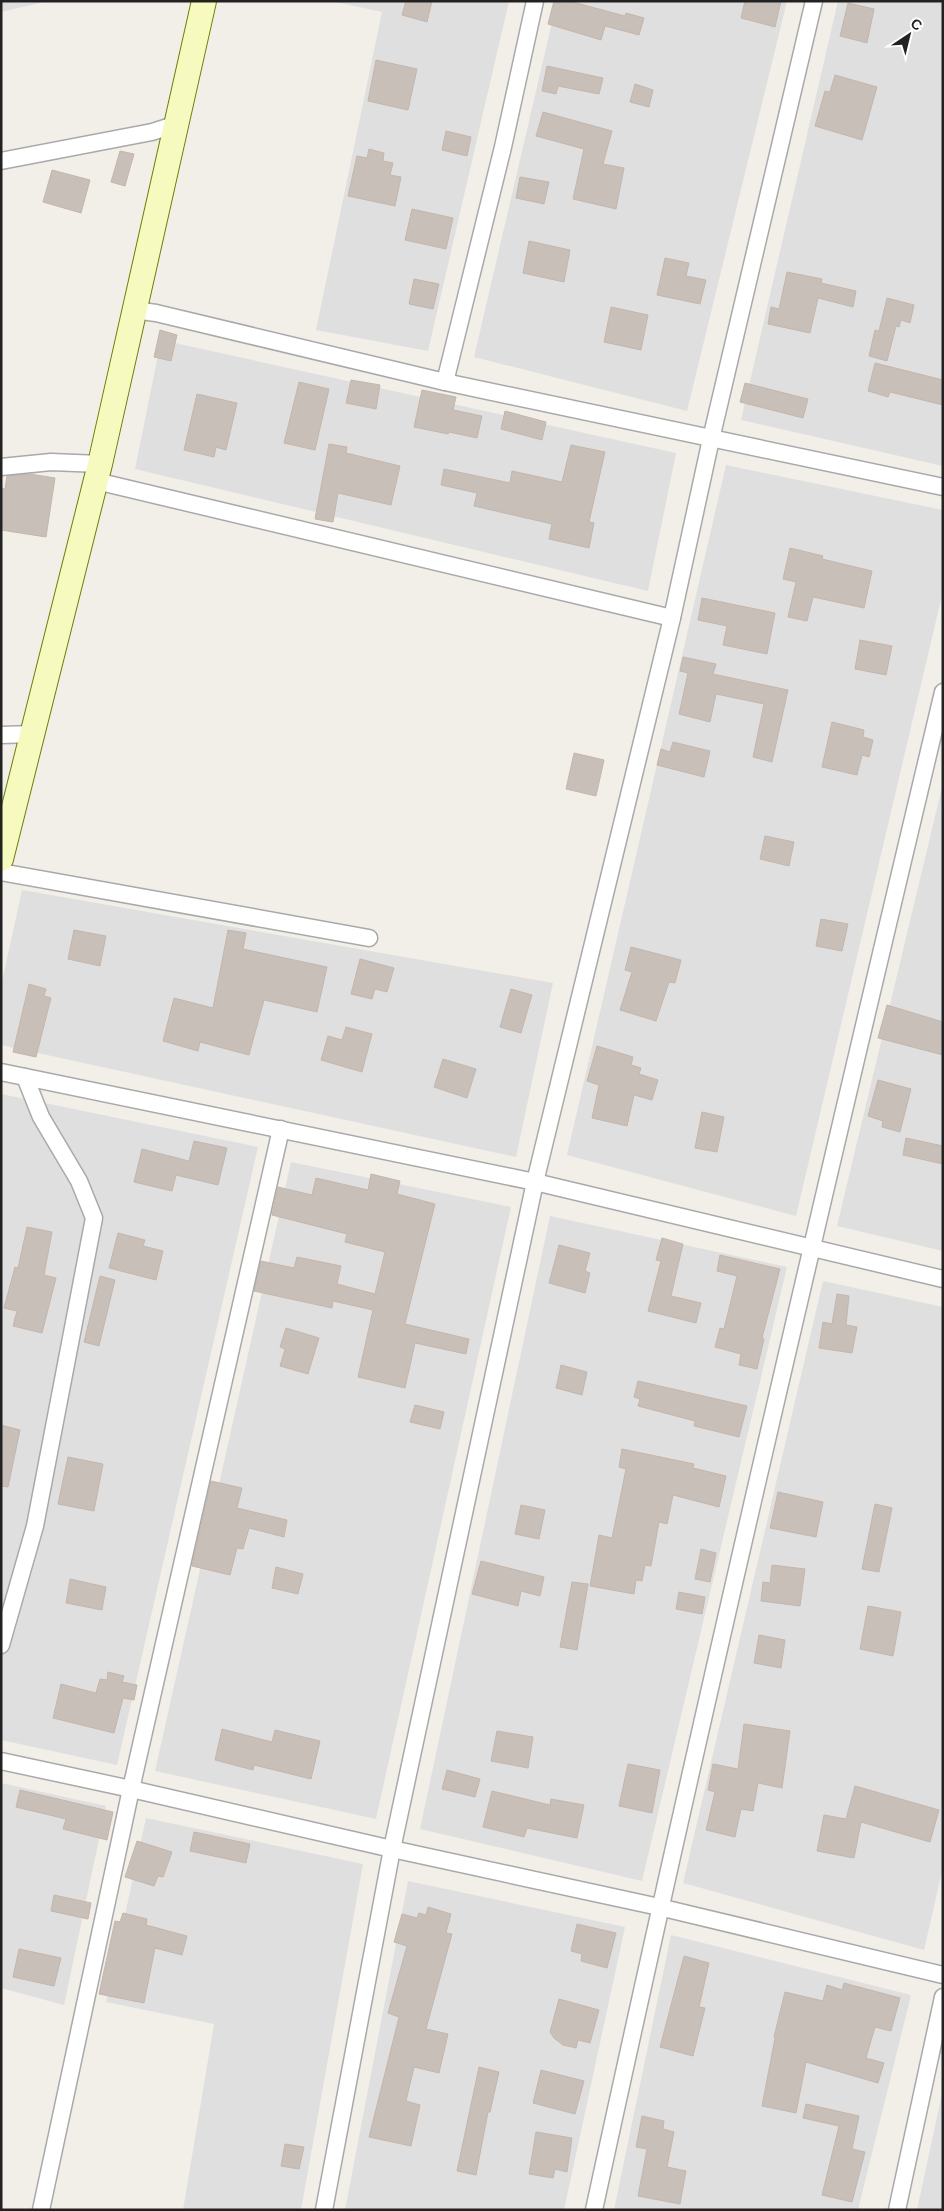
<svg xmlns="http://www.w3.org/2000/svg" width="944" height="2211" font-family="'DM Sans',sans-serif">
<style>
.residential{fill:#e0dfdf}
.building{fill:#c7bfb8;stroke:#c4b6ab}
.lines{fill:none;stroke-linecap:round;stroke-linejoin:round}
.street-casing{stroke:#a9a9a9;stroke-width:19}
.secondary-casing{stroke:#707d05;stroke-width:26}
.street{stroke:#fff;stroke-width:16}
.secondary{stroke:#f7fabf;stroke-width:24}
</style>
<rect width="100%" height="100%" fill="#f2efe9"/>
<g class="residential">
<polygon points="1,1 49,1 1,12"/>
<polygon points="331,1 509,1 428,351 316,330 382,12"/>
<polygon points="557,1 787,1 687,411 474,357"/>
<polygon points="838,1 943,1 943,466 741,420"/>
<polygon points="161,340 676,453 648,591 135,469"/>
<polygon points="726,465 943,510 943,591 796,1216 567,1155"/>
<polygon points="943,783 943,1251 837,1226"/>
<polygon points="22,890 553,983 516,1157 1,1045 1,986"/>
<polygon points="1,1094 258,1147 117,1765 1,1740"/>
<polygon points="291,1162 511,1207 376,1819 155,1771"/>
<polygon points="550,1216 787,1267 642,1881 420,1829"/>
<polygon points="823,1281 943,1307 943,1867 924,1950 683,1883"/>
<polygon points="1,1783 106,1806 64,2005 1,1988"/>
<polygon points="146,1818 363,1864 301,2210 183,2210 214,2024 106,2002"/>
<polygon points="408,1881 625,1927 564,2210 345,2210"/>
<polygon points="671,1935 911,1995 858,2210 614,2210"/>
<polygon points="943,2089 943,2210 917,2210"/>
</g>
<g class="building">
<polygon points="406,1 432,1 427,22 402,15"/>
<polygon points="554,1 569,1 625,16 626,13 644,18 639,35 605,26 601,40 548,24"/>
<polygon points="745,1 781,1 775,27 741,18"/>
<polygon points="848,3 874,9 867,43 840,36"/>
<polygon points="376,60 417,69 408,110 368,101"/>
<polygon points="547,66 603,78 599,94 558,86 556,94 542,91"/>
<polygon points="835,75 877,87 862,140 815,126 825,91 830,92"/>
<polygon points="635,84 653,90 649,107 630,102"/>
<polygon points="543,112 612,131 603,164 624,168 616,209 573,199 584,149 536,136"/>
<polygon points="446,131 471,137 467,156 442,150"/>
<polygon points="369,149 384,153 383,161 393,163 390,175 401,177 395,206 348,196 357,156 367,158"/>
<polygon points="120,151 134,154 125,186 111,182"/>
<polygon points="52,170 90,180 81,213 43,202"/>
<polygon points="520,177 549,182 544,204 516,198"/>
<polygon points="412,209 453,218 446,249 405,240"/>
<polygon points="529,241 570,250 564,282 523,273"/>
<polygon points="665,258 689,263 686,276 706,280 700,304 657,295"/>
<polygon points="787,272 822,279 821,283 856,291 853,307 818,298 810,333 768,324 771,307 779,309"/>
<polygon points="414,279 439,284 433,309 409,304"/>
<polygon points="887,298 914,305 910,323 901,320 899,327 896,326 887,361 869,356 875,330 879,331"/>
<polygon points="611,307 648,315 641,350 604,342"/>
<polygon points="160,330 177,335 171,361 154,357"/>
<polygon points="875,363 943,380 943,405 890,392 888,397 868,391"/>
<polygon points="351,380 380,385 376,409 346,403"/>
<polygon points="299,382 329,389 315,450 284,443"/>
<polygon points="745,383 808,399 803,418 740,402"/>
<polygon points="422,390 456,397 453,410 482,416 477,438 449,432 448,434 414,427"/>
<polygon points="197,394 237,403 226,450 216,447 214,457 184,450"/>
<polygon points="505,411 546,422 542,440 501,429"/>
<polygon points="329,444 347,447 346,453 400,466 391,505 338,493 333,522 315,519"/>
<polygon points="571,445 605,452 589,522 594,523 589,548 549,539 552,524 474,506 477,493 441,485 444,469 510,483 512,471 562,482"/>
<polygon points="30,474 55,478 46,537 1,530 1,488 5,489 7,476"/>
<polygon points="790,548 823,556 822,559 872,571 864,608 813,597 807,621 788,617 796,582 783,579"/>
<polygon points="702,598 775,613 767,654 723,645 727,626 698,620"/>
<polygon points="860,640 892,646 886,675 855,669"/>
<polygon points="683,657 716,664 713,674 788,690 772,762 753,757 764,704 716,694 710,722 679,714 688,673 680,671"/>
<polygon points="832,722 864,730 863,737 873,740 869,757 862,755 857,775 822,767"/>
<polygon points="673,742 710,751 704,777 657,765 661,749 670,752"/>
<polygon points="574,753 604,760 596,796 566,789"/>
<polygon points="765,836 794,842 789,866 760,859"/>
<polygon points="821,919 848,924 842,951 816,946"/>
<polygon points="74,930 106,936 100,966 68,959"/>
<polygon points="228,930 246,933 243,949 327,967 317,1012 264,1000 249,1055 200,1042 198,1051 163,1041 174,998 213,1008"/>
<polygon points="631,947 681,960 675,983 669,982 656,1021 620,1010 632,972 625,970"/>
<polygon points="360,959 394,968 387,992 375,989 372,999 351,994"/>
<polygon points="29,984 46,989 44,996 51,998 36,1057 13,1052"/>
<polygon points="511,989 532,995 521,1033 500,1027"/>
<polygon points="887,1005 943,1022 943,1055 878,1038"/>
<polygon points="346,1027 372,1034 362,1072 321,1060 328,1036 342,1040"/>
<polygon points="597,1046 633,1057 631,1065 641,1068 639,1074 658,1080 652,1100 634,1095 627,1126 592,1118 599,1085 587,1081"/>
<polygon points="443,1059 476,1069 467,1098 434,1087"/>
<polygon points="878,1080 911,1089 900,1132 882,1127 883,1121 868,1116"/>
<polygon points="702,1112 724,1117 717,1152 695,1148"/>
<polygon points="906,1138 943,1146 943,1164 903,1155"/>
<polygon points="194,1141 227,1148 218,1185 176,1175 172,1191 134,1182 142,1149 189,1161"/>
<polygon points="371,1174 400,1181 397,1194 435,1204 405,1324 469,1339 466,1354 415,1343 405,1388 358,1377 373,1310 333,1301 332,1308 254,1291 261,1261 294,1268 297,1257 341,1266 337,1284 375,1294 385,1252 345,1242 347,1234 272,1215 278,1187 312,1195 316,1178 368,1190"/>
<polygon points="27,1227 52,1232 44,1275 56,1278 42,1333 13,1326 17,1311 4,1308 15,1267 18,1268"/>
<polygon points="118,1233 145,1240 143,1246 163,1251 156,1280 109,1268"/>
<polygon points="662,1238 683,1244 671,1296 701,1303 696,1323 648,1311 661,1261 656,1260"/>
<polygon points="559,1245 590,1253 585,1271 590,1273 585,1293 549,1283"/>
<polygon points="720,1255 780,1269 762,1338 764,1339 757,1369 739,1365 741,1354 715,1347 720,1328 724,1329 737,1276 717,1271"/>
<polygon points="100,1276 115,1280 99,1346 84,1342"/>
<polygon points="837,1294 849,1296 846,1325 857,1327 852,1353 819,1348 823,1322 832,1324"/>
<polygon points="286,1328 319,1338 308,1374 280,1366 285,1349 280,1347"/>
<polygon points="561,1365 587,1372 582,1395 556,1388"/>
<polygon points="638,1381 747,1406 739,1437 694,1426 695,1421 638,1406 640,1399 634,1397"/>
<polygon points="415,1405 444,1412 440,1429 410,1422"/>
<polygon points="1,1425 20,1430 8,1487 1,1486"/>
<polygon points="622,1449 694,1464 693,1468 726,1476 719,1507 673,1495 667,1524 659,1522 651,1566 645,1565 642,1581 636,1580 634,1594 590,1586 599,1535 612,1538 626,1469 619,1467"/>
<polygon points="68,1457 103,1464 94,1511 58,1504"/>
<polygon points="211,1481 242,1488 237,1508 287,1520 284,1537 249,1528 243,1549 237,1548 230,1575 192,1566"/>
<polygon points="778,1492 823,1502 816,1537 770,1528"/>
<polygon points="875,1504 892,1508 879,1572 862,1569"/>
<polygon points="521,1505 545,1510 539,1539 515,1534"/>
<polygon points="701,1549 716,1553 710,1582 695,1579"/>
<polygon points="481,1561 544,1577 540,1596 521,1591 518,1606 472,1594"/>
<polygon points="772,1565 805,1569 800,1606 761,1601 763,1582 770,1583"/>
<polygon points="276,1567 303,1574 298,1594 272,1588"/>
<polygon points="70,1579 106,1587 102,1610 66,1603"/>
<polygon points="572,1582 588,1584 577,1650 560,1647"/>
<polygon points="679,1592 705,1597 702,1614 676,1609"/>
<polygon points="868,1606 901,1612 893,1656 860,1649"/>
<polygon points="759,1635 785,1640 781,1668 754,1663"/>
<polygon points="108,1672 124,1676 122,1682 137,1685 134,1700 123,1698 114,1733 53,1718 61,1684 96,1693 100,1679 107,1680"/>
<polygon points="744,1724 790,1731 782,1788 758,1783 753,1811 741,1809 735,1837 706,1830 715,1792 708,1790 713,1764 738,1769"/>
<polygon points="222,1729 272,1742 275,1730 320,1741 311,1779 254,1765 253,1770 215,1760"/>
<polygon points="497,1731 533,1737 528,1768 491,1761"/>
<polygon points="628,1764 660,1770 652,1813 619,1806"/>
<polygon points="447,1770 480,1779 475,1797 442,1789"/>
<polygon points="855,1786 939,1810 930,1842 861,1822 854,1858 817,1851 824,1815 846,1819"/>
<polygon points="20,1790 113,1812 107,1840 63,1829 66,1819 16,1807"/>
<polygon points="492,1791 550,1805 551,1799 584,1805 577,1838 527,1828 524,1837 483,1827"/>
<polygon points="194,1832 250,1844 246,1863 190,1851"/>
<polygon points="137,1841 172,1852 163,1877 158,1876 154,1886 125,1877"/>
<polygon points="54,1895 91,1903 88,1919 51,1911"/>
<polygon points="428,1907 451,1914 446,1933 452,1934 426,2029 448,2034 439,2073 414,2067 406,2101 420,2105 411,2146 369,2137 399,2017 388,2013 407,1946 394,1942 402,1914 417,1918 419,1913 426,1915"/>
<polygon points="123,1913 147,1919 146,1925 187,1936 182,1955 155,1948 144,2003 99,1994 115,1921 120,1922"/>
<polygon points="577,1924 616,1933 607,1968 581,1961 582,1954 571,1951"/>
<polygon points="19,1949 61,1958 54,1986 13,1977"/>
<polygon points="684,1956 709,1963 699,2007 705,2008 693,2056 660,2047"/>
<polygon points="844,1983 900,1998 891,2031 875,2027 866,2058 884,2063 878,2083 806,2062 796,2113 762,2106 775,2038 774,2037 785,1992 823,2001 827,1985 842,1990"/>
<polygon points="559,1999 599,2010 590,2043 578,2040 576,2048 563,2045 554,2038 550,2032"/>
<polygon points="479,2067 499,2072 490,2112 488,2112 476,2175 457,2171"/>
<polygon points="541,2070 584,2081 575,2114 533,2103"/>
<polygon points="806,2104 859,2116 852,2149 865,2152 852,2202 822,2195 839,2126 803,2118"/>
<polygon points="642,2116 664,2121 663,2129 674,2132 667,2167 686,2171 680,2204 638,2196 647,2149 636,2147"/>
<polygon points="536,2132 572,2138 567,2172 555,2169 553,2178 529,2174"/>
<polygon points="285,2144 304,2147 299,2169 281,2166"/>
</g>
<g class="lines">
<g class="street-casing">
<g id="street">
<polyline points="1,161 152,132 177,124"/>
<polyline points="134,310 156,313 445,382 943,487"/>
<polyline points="445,382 503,147 535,1"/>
<polyline points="1,467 51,462 100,464"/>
<polyline points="96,481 672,618"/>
<polyline points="1,735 34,734"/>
<polyline points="1,872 369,938"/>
<polyline points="1,1072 535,1182 943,1279"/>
<polyline points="1,1645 35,1526 94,1218 79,1181 41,1117 25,1077"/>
<polyline points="1,1761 131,1789 392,1849 659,1907 943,1975"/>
<polyline points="41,2210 131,1789 281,1129"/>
<polyline points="324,2210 392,1849 535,1182 672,618 711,439 814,1"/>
<path d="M594,2210C704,1702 823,1197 943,692"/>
<polyline points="897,2210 943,1997"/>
</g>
</g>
<g class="secondary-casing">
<polyline id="secondary" points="1,859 100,464 204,1"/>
</g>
<use href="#street" class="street"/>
<use href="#secondary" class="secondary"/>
</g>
<rect width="944" height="2211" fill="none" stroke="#222222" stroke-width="5"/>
<g transform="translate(909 35) rotate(35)" stroke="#ffffff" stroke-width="4" paint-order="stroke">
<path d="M0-4L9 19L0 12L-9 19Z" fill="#222222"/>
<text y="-8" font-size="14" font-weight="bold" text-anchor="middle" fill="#222222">С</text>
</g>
</svg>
